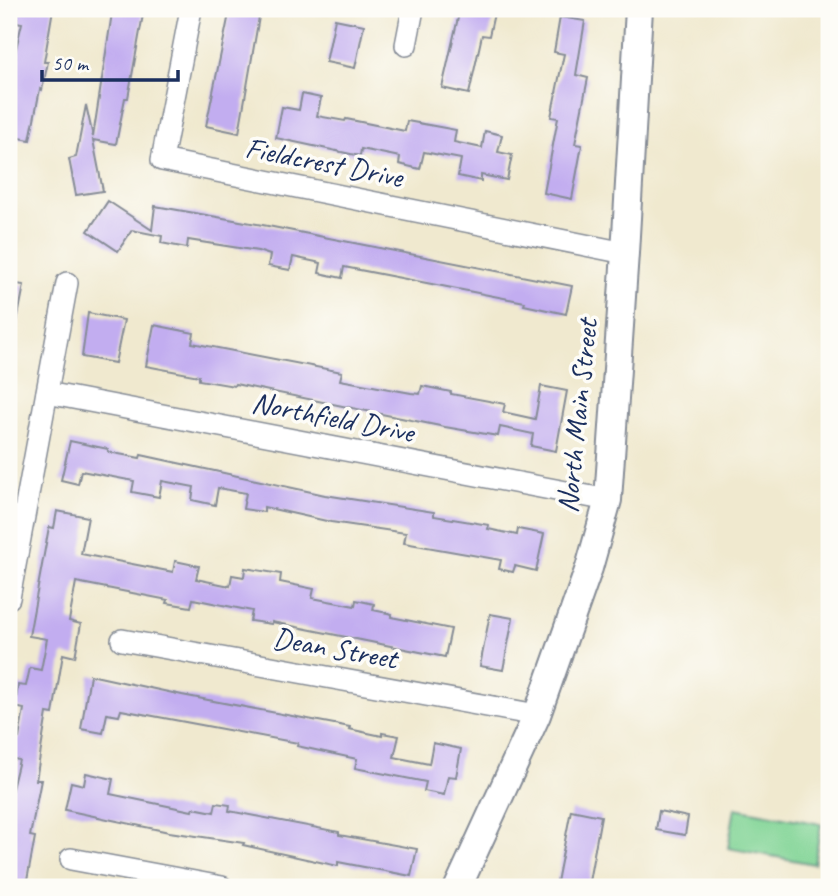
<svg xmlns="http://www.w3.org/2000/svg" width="838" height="896" font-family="Caveat,sans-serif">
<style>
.green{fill:#81d495;stroke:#4e827a;stroke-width:2}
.building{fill:#c2adf0}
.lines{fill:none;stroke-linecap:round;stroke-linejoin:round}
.minor-casing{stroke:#868c96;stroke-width:24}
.tertiary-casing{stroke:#868c96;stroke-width:30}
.minor{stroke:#fff;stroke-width:21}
.tertiary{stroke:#fff;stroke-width:26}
.labels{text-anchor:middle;stroke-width:7;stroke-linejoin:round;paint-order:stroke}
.street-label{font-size:30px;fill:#1b2f5e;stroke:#fdfcf7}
</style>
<rect width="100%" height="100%" fill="#fdfcf7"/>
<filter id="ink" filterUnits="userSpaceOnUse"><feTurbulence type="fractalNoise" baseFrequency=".0143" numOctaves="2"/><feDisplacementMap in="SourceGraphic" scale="14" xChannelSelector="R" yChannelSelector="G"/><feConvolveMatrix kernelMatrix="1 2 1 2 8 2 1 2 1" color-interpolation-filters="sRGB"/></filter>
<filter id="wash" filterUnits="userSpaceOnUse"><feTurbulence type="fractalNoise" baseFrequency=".00686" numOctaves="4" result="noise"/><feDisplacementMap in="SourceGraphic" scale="28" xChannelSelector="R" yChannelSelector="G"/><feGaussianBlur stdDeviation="1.57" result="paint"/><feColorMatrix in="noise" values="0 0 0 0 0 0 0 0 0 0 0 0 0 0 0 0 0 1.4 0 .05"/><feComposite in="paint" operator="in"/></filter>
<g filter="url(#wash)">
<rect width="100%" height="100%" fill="#f0e9cf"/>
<polygon class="green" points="735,808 821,824 814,864 728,848"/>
<g id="blocks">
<g class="building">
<polygon points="19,9 53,9 44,62 48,62 42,90 40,89 30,140 9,136 9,78 22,23 16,22"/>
<polygon points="116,9 144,9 128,98 125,98 116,144 93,140 103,191 76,195 69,159 76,157 86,105 93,137 112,13 115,13"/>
<polygon points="230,9 260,11 239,133 206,126"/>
<polygon points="460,9 495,9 489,36 482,35 469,94 442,88"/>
<polygon points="560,17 585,21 576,75 588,78 575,144 582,145 572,199 544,193 558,118 551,117 564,54 554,52"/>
<polygon points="335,19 364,25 355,68 326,62"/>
<polygon points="302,94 321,98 317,116 345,121 346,119 405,131 407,121 456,130 454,142 482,148 485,131 502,135 498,152 512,155 507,180 481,175 481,181 458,176 461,159 424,152 420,169 399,164 400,157 361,149 360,156 276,138 282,107 299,110"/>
<polygon points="108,201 152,230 155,206 268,226 572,286 566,314 524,305 525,302 344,267 342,278 319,273 321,263 293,257 290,270 268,266 270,255 258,251 188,240 187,248 161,243 162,236 132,230 118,251 88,231"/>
<polygon points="9,283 24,285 16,327 9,327"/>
<polygon points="88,313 124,320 115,363 82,357"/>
<polygon points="154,325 194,333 192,343 342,372 340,380 411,393 420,394 422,386 451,392 451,394 505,404 503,412 535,419 541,386 567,391 556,451 531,446 533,434 500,427 498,436 445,427 235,384 234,386 199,380 199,376 146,366"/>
<polygon points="70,441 108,449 108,452 140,458 141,455 325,495 434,512 434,516 489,525 488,529 517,535 518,529 544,534 536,571 515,566 513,572 499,569 501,560 404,543 406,533 331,522 264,507 264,512 243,509 246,493 218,488 215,505 192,500 194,487 162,481 159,497 132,492 134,481 81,471 78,484 61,480"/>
<polygon points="57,511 88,517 81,554 173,572 175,561 199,566 196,579 230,586 232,575 244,577 245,568 281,574 280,582 314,589 312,598 355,606 356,600 374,604 373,610 392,614 391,617 451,629 445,657 272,622 272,624 250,621 252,611 193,599 191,607 167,603 168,600 76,582 69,621 81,624 75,657 63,654 53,714 47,713 36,780 41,780 30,836 35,837 26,886 9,883 9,801 19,760 9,758 9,749 11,736 19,738 24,709 15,707 18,685 26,686 30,668 41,670 47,639 29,636 49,527 54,528"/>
<polygon points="490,614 513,618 503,670 480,666"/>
<polygon points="90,675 182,695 350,727 349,729 382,736 382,733 399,736 394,757 429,764 433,743 461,749 456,777 448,776 444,795 424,791 426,782 355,768 357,759 297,746 298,743 121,710 119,716 107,714 103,733 81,729"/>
<polygon points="86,773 113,779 110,794 192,811 193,808 214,812 216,803 230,805 229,811 339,832 339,835 417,849 411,876 338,862 338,866 243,845 244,843 169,832 65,810 71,782 84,785"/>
<polygon points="571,810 601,816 588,887 557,882"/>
<polygon points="659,811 688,817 685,835 656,830"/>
</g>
</g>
</g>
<g filter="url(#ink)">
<use href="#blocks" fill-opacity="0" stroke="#868c96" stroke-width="2"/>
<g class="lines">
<g class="minor-casing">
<g id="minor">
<polyline points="191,9 162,160 625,253"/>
<polyline points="406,45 413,9"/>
<polyline points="47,393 608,500"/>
<polyline points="9,598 67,283"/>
<polyline points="122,640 537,715"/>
<polyline points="71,859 222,887"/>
</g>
</g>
<g class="tertiary-casing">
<polyline id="tertiary" points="458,887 537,715 589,568 608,500 625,253 639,9"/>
</g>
<use href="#minor" class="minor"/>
<use href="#tertiary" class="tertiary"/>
</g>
</g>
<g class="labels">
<g class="street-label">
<text transform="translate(324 162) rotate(11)" y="10">Fieldcrest Drive</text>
<text transform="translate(577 416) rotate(-84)" y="10">North Main Street</text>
<text transform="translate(333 417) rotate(11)" y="10">Northfield Drive</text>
<text transform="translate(335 648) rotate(10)" y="10">Dean Street</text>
</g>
</g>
<rect width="838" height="896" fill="none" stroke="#fdfcf7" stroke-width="35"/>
<path d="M42 70v10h136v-10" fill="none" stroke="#1b2f5e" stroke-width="3.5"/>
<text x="52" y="70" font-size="21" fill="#1b2f5e" stroke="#fdfcf7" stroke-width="5" paint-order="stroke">50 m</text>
</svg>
